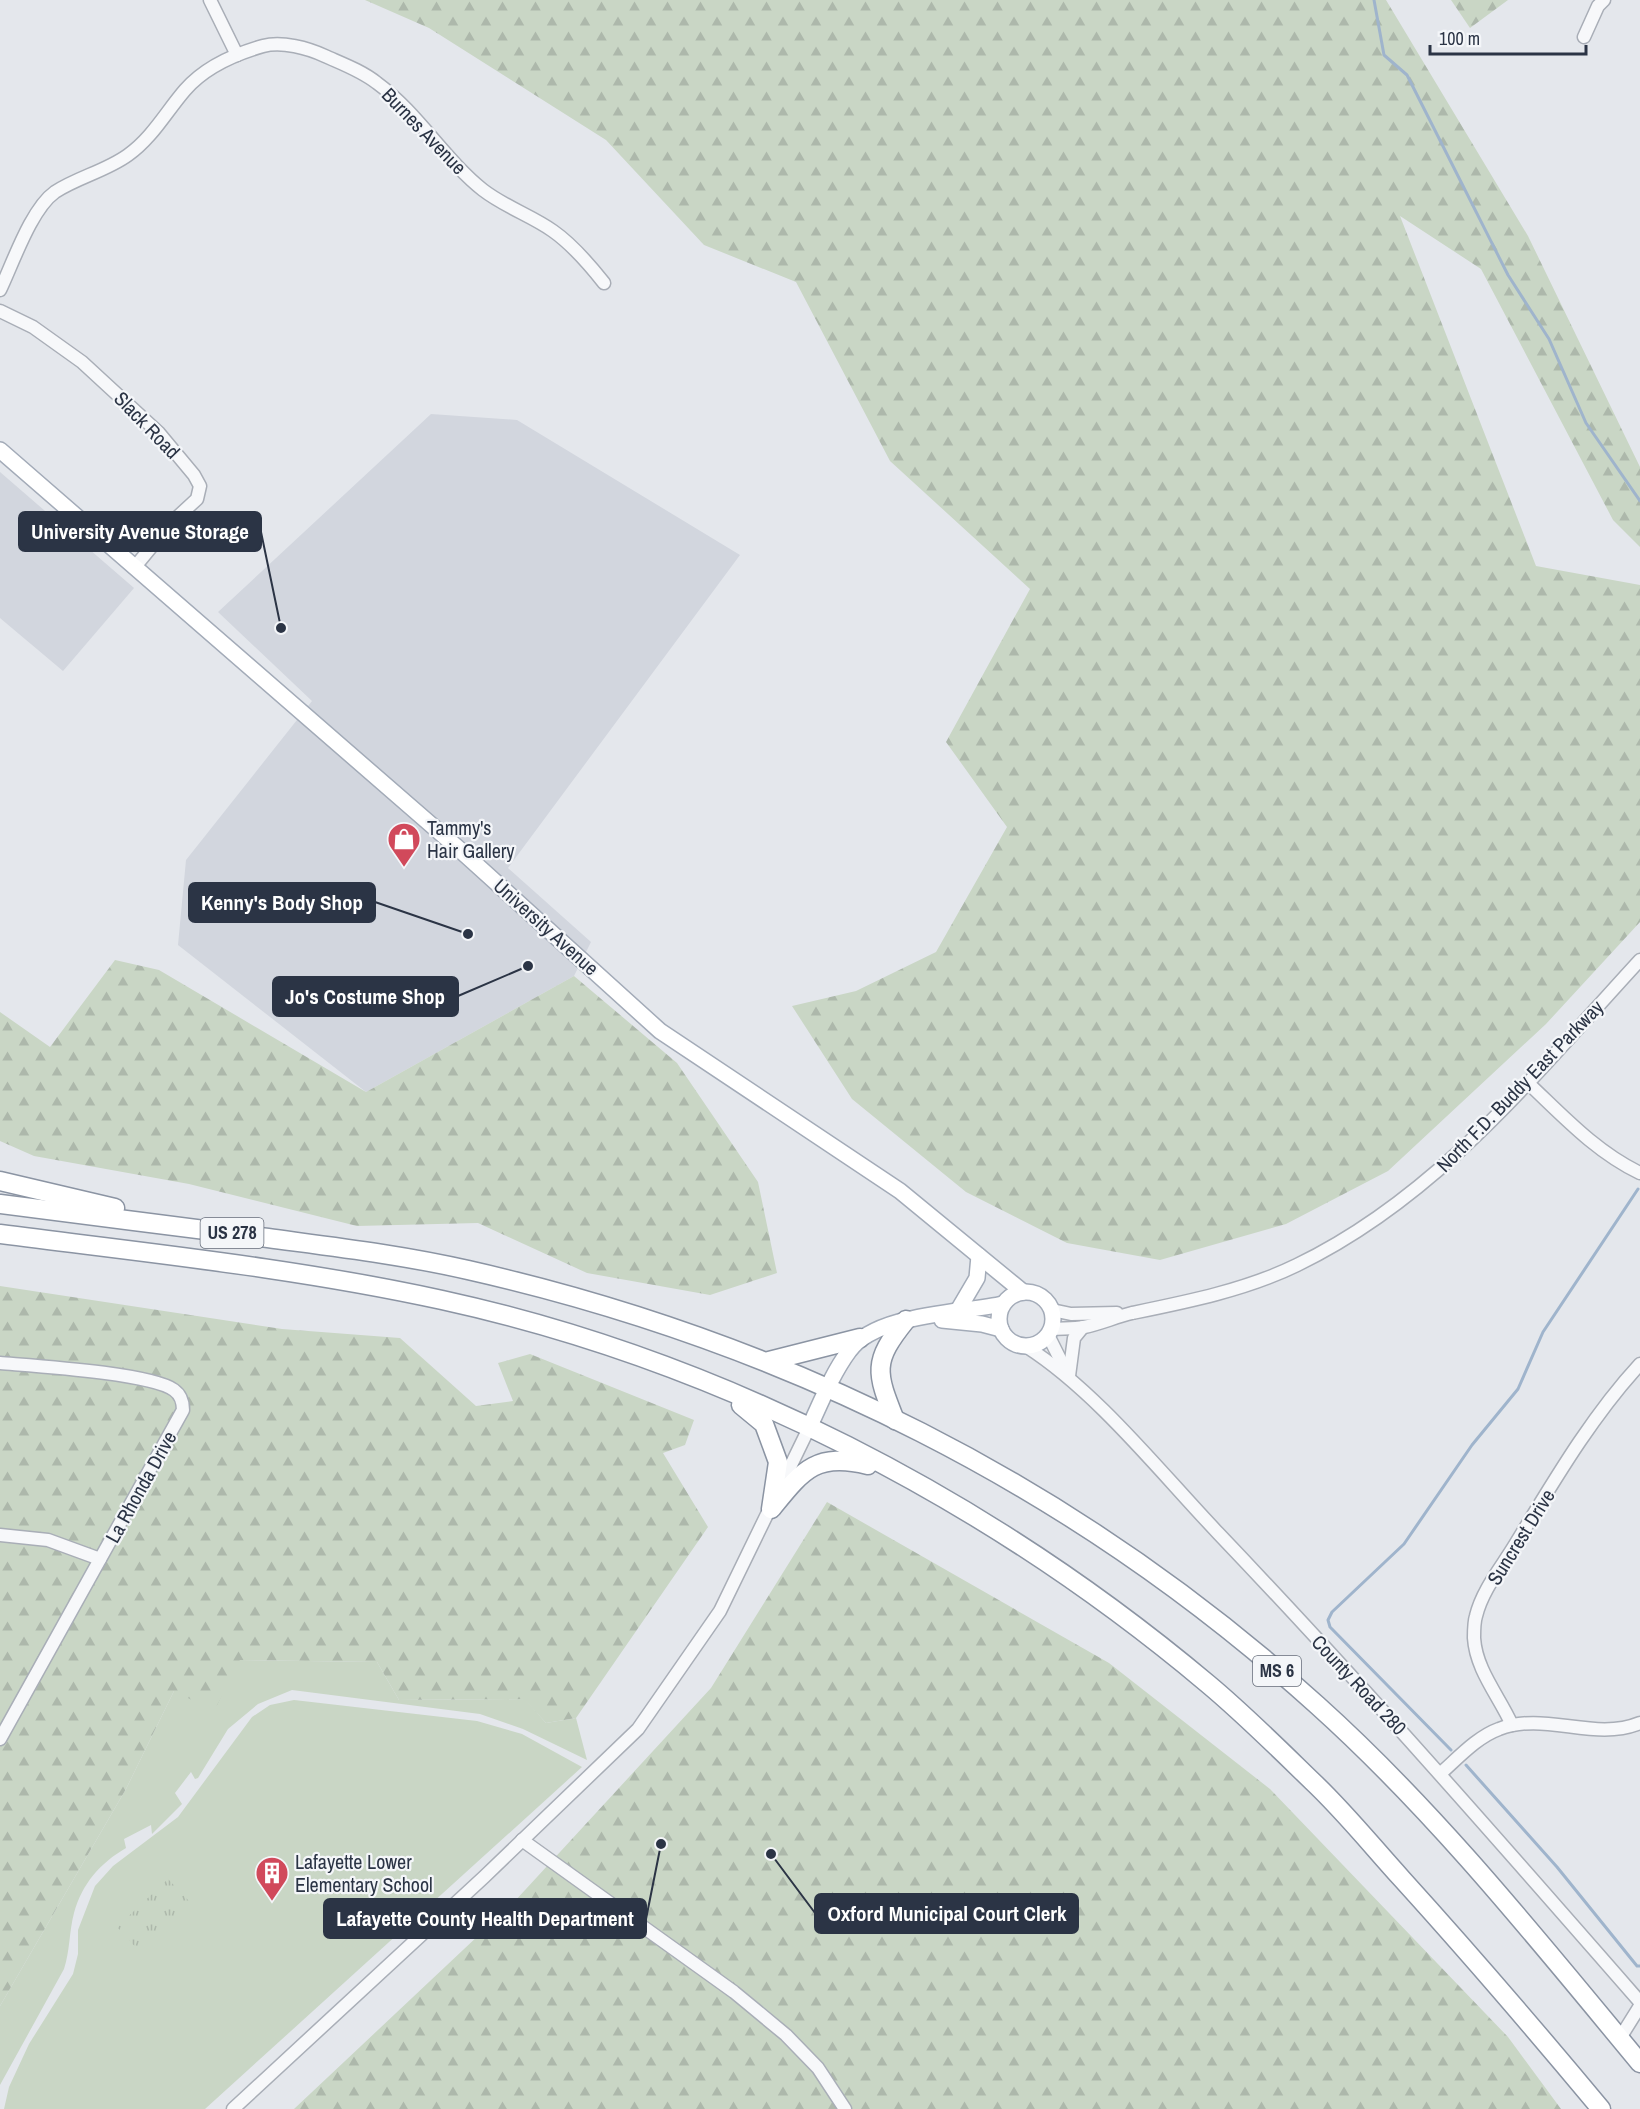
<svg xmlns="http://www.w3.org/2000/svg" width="1640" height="2109" font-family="'Archivo Narrow',sans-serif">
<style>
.built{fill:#d2d6de}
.grass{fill:#c9d6c5}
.forest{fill:url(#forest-firs)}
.park{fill:url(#park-tufts)}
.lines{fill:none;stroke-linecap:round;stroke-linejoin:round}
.stream{stroke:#9fb4cc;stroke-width:3}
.minor-casing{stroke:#a9aeb7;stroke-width:15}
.major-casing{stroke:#a3abb8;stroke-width:18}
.highway-casing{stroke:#8b94a3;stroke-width:21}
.minor{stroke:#f7f8fa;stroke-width:12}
.major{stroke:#fff;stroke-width:15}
.highway{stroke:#fff;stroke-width:18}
.labels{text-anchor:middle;stroke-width:4.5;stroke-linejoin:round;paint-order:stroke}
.shield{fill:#f4f6f9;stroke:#676e7b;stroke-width:1.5}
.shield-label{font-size:18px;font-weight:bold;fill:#2b3445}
.street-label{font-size:20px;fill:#2b3445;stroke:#f4f6f9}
.poi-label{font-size:20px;fill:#2b3445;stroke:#f4f6f9;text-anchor:start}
.leader{fill:none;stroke:#2b3445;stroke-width:2}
.callout-dot{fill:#2b3445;stroke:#f4f6f9;stroke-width:2}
.callout{fill:#2b3445;stroke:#2b3445;stroke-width:2}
.callout-label{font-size:21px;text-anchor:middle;font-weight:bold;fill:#fff}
</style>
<defs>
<pattern id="forest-firs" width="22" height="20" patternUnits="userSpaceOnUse" patternTransform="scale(1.5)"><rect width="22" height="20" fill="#c9d6c5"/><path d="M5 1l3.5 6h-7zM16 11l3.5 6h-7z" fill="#adb8ab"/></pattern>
<pattern id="park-tufts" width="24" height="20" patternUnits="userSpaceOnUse" patternTransform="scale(1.5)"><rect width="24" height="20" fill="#c9d6c5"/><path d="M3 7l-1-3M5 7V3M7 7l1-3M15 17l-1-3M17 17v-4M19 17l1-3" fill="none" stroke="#adb8ab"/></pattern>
</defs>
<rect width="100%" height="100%" fill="#e4e7ec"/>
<g class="built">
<polygon points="431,414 517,420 740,555 508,868 591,942 574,976 366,1092 178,945 186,860 312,701 218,612"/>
<polygon points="0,472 134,588 63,671 0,618"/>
</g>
<g class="grass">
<path d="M240,1660L377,1662L399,1700L525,1699L546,1723L576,1718L587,1760L523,1729L480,1714L292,1690L258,1704L228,1729L198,1778L195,1779L191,1772L175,1793L182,1804L152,1834L151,1825L124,1839L126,1848C100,1863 82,1884 74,1913C69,1932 70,1951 64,1969L0,2085V2006L126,1789L174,1691Z"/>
<polygon points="294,1700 477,1721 522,1734 582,1767 205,2109 4,2109 9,2087 29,2044 73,1974 78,1954 78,1930 95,1886 113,1866 178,1817 252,1717 270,1705"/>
</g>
<g class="forest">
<polygon points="365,0 1386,0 1528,236 1640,467 1640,547 1613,520 1481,269 1400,216 1536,566 1640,585 1640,922 1546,1024 1388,1171 1286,1224 1160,1260 1067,1243 966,1192 852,1099 792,1006 856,991 936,952 1007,827 946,742 1030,589 890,461 796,282 704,245 606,140 429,28"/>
<polygon points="1451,0 1508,0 1470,28"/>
<polygon points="115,960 159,970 366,1092 574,976 677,1063 758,1182 777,1273 710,1295 587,1273 478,1223 357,1226 189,1184 34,1156 0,1141 0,1012 50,1047"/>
<polygon points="0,1286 282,1329 400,1338 476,1406 513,1401 498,1363 530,1354 694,1420 685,1445 663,1453 708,1527 576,1718 546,1723 524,1699 399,1700 377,1662 240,1660 214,1711 174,1691 126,1789 0,2006"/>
<polygon points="827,1502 1109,1663 1270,1789 1508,2037 1561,2109 294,2109 514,1902 711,1688"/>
</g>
<polygon class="park" points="168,1879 189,1901 139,1951 117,1927"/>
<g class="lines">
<g class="stream">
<polyline points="1374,0 1384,55 1407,75 1508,275 1549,339 1586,423 1640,501"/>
<polyline points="1451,1750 1330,1627 1328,1620 1332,1612 1404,1544 1472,1445 1518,1389 1543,1332 1638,1189"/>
<polyline points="1466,1765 1557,1867 1637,1966 1640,1966"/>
</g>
<g class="minor-casing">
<g id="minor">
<polyline points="210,0 237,55"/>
<polyline points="1584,37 1598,6 1604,0"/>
<path d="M0,290C13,263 31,209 55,192C78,177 106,171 128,155C152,138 166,112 185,90C204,68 235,54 263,46C282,41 308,48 325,56C343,64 362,71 377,83C418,113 444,159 483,190C505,207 532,216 553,231C573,245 589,264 604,283"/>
<polyline points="0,311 33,327 82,362 159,433 194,475 200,486 197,499 171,523 134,568"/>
<path d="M1528,1083C1563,1116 1596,1152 1640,1173"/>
<polyline points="1052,1310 1071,1314 1117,1313"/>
<path d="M1052,1329C1062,1328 1073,1329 1084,1327C1100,1324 1115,1317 1132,1313C1186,1302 1246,1290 1297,1265C1438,1197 1536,1073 1640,960"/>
<polyline points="1048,1335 1068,1375"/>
<path d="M1027,1347C1097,1392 1160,1472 1218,1533C1363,1685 1502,1844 1640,2002"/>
<path d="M0,1363C35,1366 150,1373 174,1390C181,1395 183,1402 183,1410L0,1739"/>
<polyline points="1069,1376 1074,1338 1083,1327"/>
<polyline points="0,1535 48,1540 100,1559"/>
<path d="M1512,1725C1499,1696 1476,1670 1474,1638C1474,1632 1474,1622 1476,1616C1482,1591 1500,1569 1513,1548C1551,1486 1590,1418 1640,1364"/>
<path d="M1441,1773C1459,1757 1477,1737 1499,1729C1545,1711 1594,1742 1640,1723"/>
<polyline points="522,1840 734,1992 786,2035 818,2068 845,2109"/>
<polyline points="1620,2038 1640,2006"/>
<polyline points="233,2109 484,1877 638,1729 720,1611 809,1428"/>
</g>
</g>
<g class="major-casing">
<g id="major">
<polyline points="0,450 459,849 660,1031 900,1191 1023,1292"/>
<circle cx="1026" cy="1319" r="27"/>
<polyline points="957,1312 977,1278 979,1256"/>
<polyline points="942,1320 982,1324 1001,1329"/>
<path d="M809,1428C821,1402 832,1374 849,1351C875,1314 961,1313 1003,1304"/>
</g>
</g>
<g class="highway-casing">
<g id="highway">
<polyline points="0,1181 115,1208"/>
<path d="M0,1204C89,1215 179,1227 268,1238C335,1247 403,1255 468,1270C786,1342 1075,1486 1317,1705C1436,1812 1538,1940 1640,2063"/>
<path d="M0,1234C147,1253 296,1268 442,1300C721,1361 989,1500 1208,1684C1244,1714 1278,1748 1312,1781C1344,1811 1372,1846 1402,1879C1470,1954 1536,2031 1601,2109"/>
<polyline points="769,1361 860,1338"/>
<polyline points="741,1405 764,1424 778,1462 771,1509"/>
<path d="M895,1420C876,1372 872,1362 906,1320"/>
<path d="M772,1508C803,1470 816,1452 868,1465"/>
</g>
</g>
<use href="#minor" class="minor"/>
<use href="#major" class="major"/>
<use href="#highway" class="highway"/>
</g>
<defs>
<g id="shop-pin" transform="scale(1.725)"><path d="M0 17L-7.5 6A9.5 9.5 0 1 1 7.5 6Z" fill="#d1495b" stroke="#f4f6f9"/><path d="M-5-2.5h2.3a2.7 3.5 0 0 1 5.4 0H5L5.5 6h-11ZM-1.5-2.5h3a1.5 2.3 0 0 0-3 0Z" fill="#fff"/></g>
<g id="building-pin" transform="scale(1.725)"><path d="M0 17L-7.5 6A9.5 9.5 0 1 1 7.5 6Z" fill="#d1495b" stroke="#f4f6f9"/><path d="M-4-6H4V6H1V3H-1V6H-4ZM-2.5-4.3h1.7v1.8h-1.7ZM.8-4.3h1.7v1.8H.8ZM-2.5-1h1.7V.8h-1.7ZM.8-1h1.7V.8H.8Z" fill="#fff"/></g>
</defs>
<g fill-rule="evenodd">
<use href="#shop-pin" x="404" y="839"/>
<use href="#building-pin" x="272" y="1873"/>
</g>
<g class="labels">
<g class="shield">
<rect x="200.5" y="1218" width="63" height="30" rx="4.5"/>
<rect x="1253" y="1656" width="48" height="30" rx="4.5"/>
</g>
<g class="shield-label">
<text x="232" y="1239">US 278</text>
<text x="1277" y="1677">MS 6</text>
</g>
<g class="street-label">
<text transform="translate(424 131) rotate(46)" y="7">Burnes Avenue</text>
<text transform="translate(147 425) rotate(46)" y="7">Slack Road</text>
<text transform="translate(546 927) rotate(42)" y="7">University Avenue</text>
<text transform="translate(1520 1086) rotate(-46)" y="7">North F.D. Buddy East Parkway</text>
<text transform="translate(141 1487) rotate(-61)" y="7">La Rhonda Drive</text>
<text transform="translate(1521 1537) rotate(-58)" y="7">Suncrest Drive</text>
<text transform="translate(1359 1685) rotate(47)" y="7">County Road 280</text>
</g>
<g class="poi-label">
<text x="427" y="835">Tammy's<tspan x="427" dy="23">Hair Gallery</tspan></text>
<text x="295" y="1869">Lafayette Lower<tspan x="295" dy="23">Elementary School</tspan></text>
</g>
</g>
<path class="leader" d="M281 628L261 532M468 934L375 902M528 966L458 996M771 1854L815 1913M661 1844L646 1919"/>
<g class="callout-dot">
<circle cx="281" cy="628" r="6"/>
<circle cx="468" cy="934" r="6"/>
<circle cx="528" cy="966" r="6"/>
<circle cx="771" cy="1854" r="6"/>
<circle cx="661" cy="1844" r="6"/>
</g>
<g class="callout">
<rect x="19" y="512" width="242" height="39" rx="6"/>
<rect x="189" y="883" width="186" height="39" rx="6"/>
<rect x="273" y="977" width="185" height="39" rx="6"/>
<rect x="815" y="1894" width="263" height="39" rx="6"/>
<rect x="324" y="1899" width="322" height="39" rx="6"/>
</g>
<g class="callout-label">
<text x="140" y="539">University Avenue Storage</text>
<text x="282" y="910">Kenny's Body Shop</text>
<text x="365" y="1004">Jo's Costume Shop</text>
<text x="947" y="1921">Oxford Municipal Court Clerk</text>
<text x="485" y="1926">Lafayette County Health Department</text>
</g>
<path d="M1430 45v9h156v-9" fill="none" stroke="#2b3445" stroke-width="3"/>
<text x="1439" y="45" font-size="18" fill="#2b3445" stroke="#f4f6f9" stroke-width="4.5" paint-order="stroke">100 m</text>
</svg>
